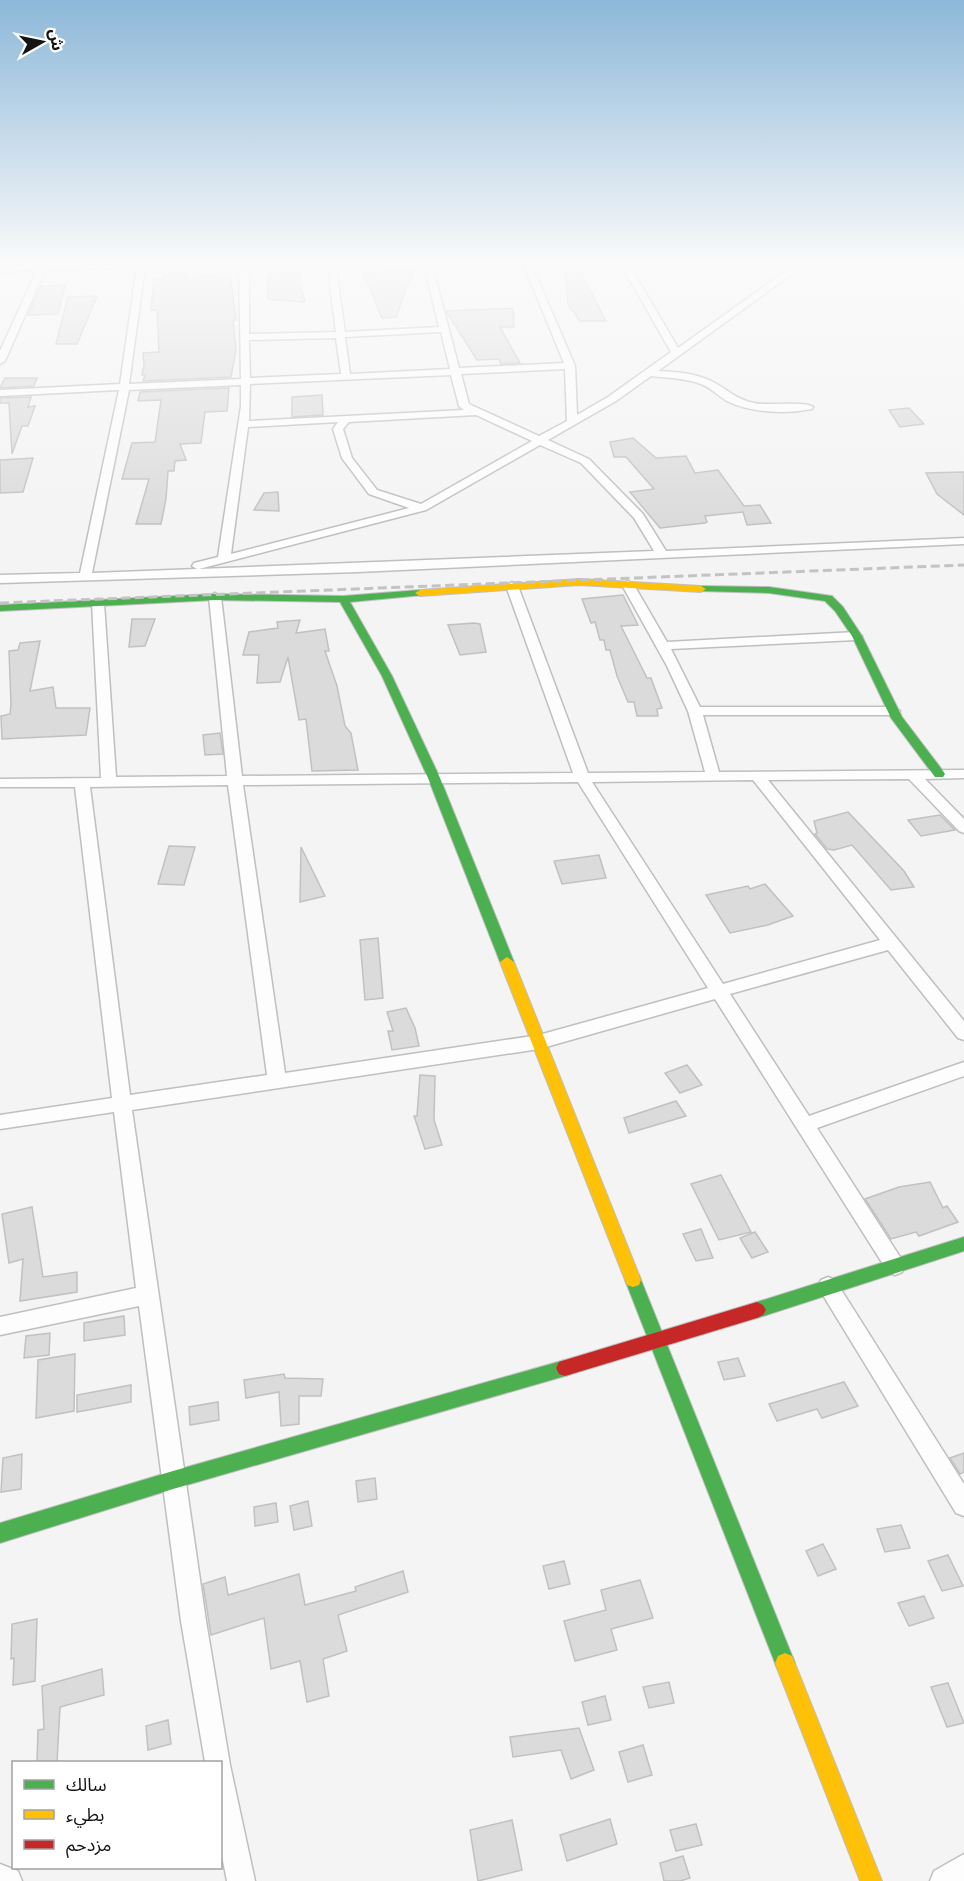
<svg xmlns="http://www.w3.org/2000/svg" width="964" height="1881" font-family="Literata,'Noto Sans Arabic',serif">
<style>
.building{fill:#dbdbdb;stroke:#c1c1c2;stroke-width:1.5}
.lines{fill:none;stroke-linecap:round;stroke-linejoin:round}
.street-casing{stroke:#bfbfc0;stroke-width:3}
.fast-casing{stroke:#bfbfc0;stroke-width:2}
.slow-casing{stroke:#bfbfc0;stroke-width:2}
.jam-casing{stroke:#bfbfc0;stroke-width:2}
.street{fill:#fdfdfe;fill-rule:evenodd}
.fast{fill:#4caf50;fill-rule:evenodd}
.slow{fill:#ffc107;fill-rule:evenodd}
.jam{fill:#c62828;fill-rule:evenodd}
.rail{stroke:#c3c3c4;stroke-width:3;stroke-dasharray:9 4.5;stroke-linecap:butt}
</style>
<rect width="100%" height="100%" fill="#f4f4f5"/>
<g class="building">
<polygon points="564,261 569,261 581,273 606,321 580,321 568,305"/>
<polygon points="413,270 396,317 382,318 364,273"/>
<polygon points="187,273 184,277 230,274 236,320 233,320 236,350 231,377 143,381 145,375 142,375 144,365 143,353 159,352 157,310 151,310 154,279 164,279 164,274"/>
<polygon points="297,273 305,302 268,299 267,275"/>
<polygon points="65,285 58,314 28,315 41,286"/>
<polygon points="97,296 77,344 56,344 68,297"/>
<polygon points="513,308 514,327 500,327 520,363 501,364 499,359 477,360 446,311"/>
<polygon points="5,378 37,378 34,386 0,388"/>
<polygon points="229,388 227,411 205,412 201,443 180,444 186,460 175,461 174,471 168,471 166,499 161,524 136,524 149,479 122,479 132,443 155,442 161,400 138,401 140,392"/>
<polygon points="322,395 323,415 292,417 292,397"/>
<polygon points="31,397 28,407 35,406 28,426 22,426 12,454 9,403 0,403 0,398"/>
<polygon points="909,408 924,424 900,427 889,410"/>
<polygon points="633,438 656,458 686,456 695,473 718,470 744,506 760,505 771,523 747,525 743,512 705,516 707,522 705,523 660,528 630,492 654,489 626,457 614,457 610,442"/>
<polygon points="33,458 23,492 0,493 0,460"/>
<polygon points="964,472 964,515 937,494 926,473"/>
<polygon points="278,492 279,511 254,510 264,493"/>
<polygon points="623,595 638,625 621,626 647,678 651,678 662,708 657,709 658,716 637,716 634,702 628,702 617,676 610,650 606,650 604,640 600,640 595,622 591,623 582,599"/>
<polygon points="132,619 155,619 145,646 129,647"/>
<polygon points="300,620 296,633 325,629 329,651 325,651 337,686 345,726 351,733 358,770 312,771 306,719 299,720 288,657 280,682 257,683 259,655 243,655 249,632 278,628 277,622"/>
<polygon points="474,623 480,624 486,652 460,655 448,625"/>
<polygon points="40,641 30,691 53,687 56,708 90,708 86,735 2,739 1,716 10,714 11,704 9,651 18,650 20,643"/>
<polygon points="220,733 223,754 205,755 203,735"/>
<polygon points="848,812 904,871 914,887 891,890 852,845 834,850 827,849 815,834 817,833 814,821"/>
<polygon points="940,815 955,830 921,836 908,820"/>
<polygon points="169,846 195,847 184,885 158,884"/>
<polygon points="301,847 325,896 300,902"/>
<polygon points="599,855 606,878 562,884 554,861"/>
<polygon points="765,884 793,916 768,925 730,933 706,895 748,886 750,889"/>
<polygon points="378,938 383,998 365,1000 360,940"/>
<polygon points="406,1008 415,1028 419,1046 392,1050 388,1031 393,1031 387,1012"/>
<polygon points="687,1065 702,1085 680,1093 665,1073"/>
<polygon points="420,1075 435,1076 434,1120 442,1145 425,1149 414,1116 417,1116"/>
<polygon points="676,1101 686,1116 629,1133 624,1118"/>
<polygon points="721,1175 751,1232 719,1240 691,1184"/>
<polygon points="930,1182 943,1208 947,1206 958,1222 919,1236 916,1232 891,1239 865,1199 899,1187"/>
<polygon points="32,1207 43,1277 77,1272 77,1292 20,1301 23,1259 9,1263 2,1214"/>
<polygon points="701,1229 713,1258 696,1261 683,1234"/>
<polygon points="755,1232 768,1252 752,1258 740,1238"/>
<polygon points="124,1316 125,1335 84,1341 84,1323"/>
<polygon points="50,1333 49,1355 24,1358 26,1336"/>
<polygon points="75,1354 74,1411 36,1418 38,1360"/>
<polygon points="738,1358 745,1376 724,1380 718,1362"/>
<polygon points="284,1374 285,1378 323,1379 321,1396 299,1396 299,1424 281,1426 279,1392 246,1398 244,1380"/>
<polygon points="844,1382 858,1406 822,1418 817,1409 777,1421 769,1404"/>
<polygon points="131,1385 131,1402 77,1412 77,1395"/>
<polygon points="218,1402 219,1420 190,1425 189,1407"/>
<polygon points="964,1453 964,1472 960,1474 950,1458"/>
<polygon points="22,1454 21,1489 1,1492 3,1458"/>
<polygon points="375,1478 377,1499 358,1502 356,1481"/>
<polygon points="308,1501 312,1526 294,1530 290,1506"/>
<polygon points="276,1503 278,1522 255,1526 254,1507"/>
<polygon points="901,1525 910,1548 885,1552 877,1529"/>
<polygon points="823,1544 836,1569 818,1576 806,1551"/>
<polygon points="948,1555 963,1586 942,1591 928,1561"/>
<polygon points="564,1561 570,1584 549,1589 543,1566"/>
<polygon points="403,1571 408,1592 338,1615 347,1651 323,1659 329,1696 307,1702 300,1661 271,1669 264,1618 211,1635 203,1584 225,1577 228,1595 299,1574 305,1605 356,1591 355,1587"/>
<polygon points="640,1580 653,1618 611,1629 617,1650 575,1661 564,1621 606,1610 601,1590"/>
<polygon points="924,1596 934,1618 909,1626 898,1603"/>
<polygon points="37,1619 35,1681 13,1685 14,1658 11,1659 12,1624"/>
<polygon points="102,1669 104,1695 60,1707 57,1762 37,1762 38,1730 44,1729 42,1686"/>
<polygon points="669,1682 674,1703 649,1708 643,1687"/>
<polygon points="948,1683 964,1723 947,1727 931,1687"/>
<polygon points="605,1696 611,1720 588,1725 582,1702"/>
<polygon points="168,1720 171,1744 148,1750 146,1726"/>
<polygon points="579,1728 594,1770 571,1779 561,1750 513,1757 510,1737"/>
<polygon points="643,1745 652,1775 628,1782 619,1752"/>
<polygon points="610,1819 617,1844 567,1861 560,1835"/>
<polygon points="512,1820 522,1870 478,1881 470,1830"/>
<polygon points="696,1824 702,1845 676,1851 670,1830"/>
<polygon points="683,1856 690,1878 680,1881 664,1881 660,1863"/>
</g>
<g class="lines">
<g class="street-casing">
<g id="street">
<path d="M41,261H49L47,265L138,261H249V334L336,332L327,261H335L345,332L439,327L423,261H431L459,368L564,363L522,261H530L575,366L577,415L608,397L671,352L619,261H627L678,348L800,261H810L658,371C676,372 696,373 713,382C727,389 737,400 754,403C767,406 805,401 813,407L812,409C786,414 752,413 729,402C719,397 712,388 701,384C685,378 668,378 651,376L616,401L548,440L589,459L643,514L666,551L964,538V544L358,572L0,583V575L80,573L119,390L0,396V390L120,384L137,267L45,270L5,361L0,364V351L37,270L3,272L0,271V267L39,265ZM239,264L241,379L129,384L145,267ZM441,332L450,369L350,374L345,337ZM336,338L341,374L250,378L249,340ZM565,369L567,421L539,436L469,404L461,374ZM451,375L459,406L464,410L249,421L250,384ZM241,385V406L218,557L194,563L192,566L197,569L92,573L129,390ZM476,415L532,441L421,504L377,490L352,458L343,429L349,422ZM338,422L333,429L342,458L369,494L409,508L231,554L248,427ZM540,445L581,463L634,518L654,551L199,569L426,510Z"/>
<path d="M628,581L634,585L667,642L856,632L862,636L856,640L671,649L700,707H893L900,711L893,715H703L719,772L964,770V778L925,779L964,819V833L959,831L909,779L768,780L964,1021V1040L958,1038L888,950L730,994L809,1116L964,1062V1076L817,1128L902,1260L905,1266L902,1272L895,1275L888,1272L715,999L539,1049L132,1110L206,1621L230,1765L255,1881H227L220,1846V1762H205L181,1621L139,1306L0,1335V1317L136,1288L114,1112L0,1129V1115L112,1098L75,787H0V779L101,778L92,603L98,599L104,603L116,777L227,776L209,597L215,593L221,597L242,776L573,773L506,586L512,582L518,586L588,773L705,772L688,711L667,666L622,585ZM753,780L880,940L723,984L592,782ZM578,782L708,988L539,1035L285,1073L243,785ZM228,785L267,1075L130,1095L90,787Z"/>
<polygon points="828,1277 835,1280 964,1484 964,1516 956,1513 821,1292 818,1286 821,1280"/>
<polygon points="964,1854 964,1881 930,1881 934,1871"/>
<polygon points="0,1864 18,1871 22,1881 0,1881"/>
</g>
</g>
<g class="fast-casing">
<g id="fast">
<polygon points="701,586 769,587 832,596 843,607 862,636 902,717 943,771 945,774 943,777 935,777 891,718 852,636 835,611 825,601 769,593 697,591 696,589"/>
<polygon points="420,590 425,593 424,595 350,602 392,676 440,778 514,962 507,967 500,962 428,778 382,676 340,602 215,600 0,611 0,605 215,594 343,596"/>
<polygon points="964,1237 964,1251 757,1318 751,1315 748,1310 751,1305 757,1302"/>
<polygon points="633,1273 639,1275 641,1280 795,1663 792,1670 785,1673 778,1670 775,1663 625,1280 627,1275"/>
<polygon points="565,1360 571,1362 574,1368 571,1374 565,1376 173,1489 0,1543 0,1523 173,1471"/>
</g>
</g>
<g class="slow-casing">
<g id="slow">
<polygon points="579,579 701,586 706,589 701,592 579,585 420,596 415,593 420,590"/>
<polygon points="507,957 514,962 641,1280 639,1285 633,1287 627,1285 625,1280 500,962"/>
<polygon points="785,1653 792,1656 882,1881 860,1881 775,1663 778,1656"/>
</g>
</g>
<g class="jam-casing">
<polygon id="jam" points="757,1302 763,1305 766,1310 763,1315 757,1318 565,1376 559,1374 556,1368 559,1362 565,1360"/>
</g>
<use href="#street" class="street"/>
<use href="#fast" class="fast"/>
<use href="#slow" class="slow"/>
<use href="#jam" class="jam"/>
<polyline class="rail" points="0,603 964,565"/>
</g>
<linearGradient id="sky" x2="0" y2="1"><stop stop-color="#8db8d9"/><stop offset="0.5" stop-color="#fafafa"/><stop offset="1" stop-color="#fafafa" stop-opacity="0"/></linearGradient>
<rect width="964" height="525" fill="url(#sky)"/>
<rect x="12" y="1761" width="210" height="108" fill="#ffffff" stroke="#a1a1a2" stroke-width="1.5"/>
<rect x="24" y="1780" width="30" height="9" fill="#4caf50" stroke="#a1a1a2" stroke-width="1.5"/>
<text x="66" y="1791" font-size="18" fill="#151516">سالك</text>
<rect x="24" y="1810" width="30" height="9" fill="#ffc107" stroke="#a1a1a2" stroke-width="1.5"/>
<text x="66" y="1821" font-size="18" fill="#151516">بطيء</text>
<rect x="24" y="1840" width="30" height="9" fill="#c62828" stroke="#a1a1a2" stroke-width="1.5"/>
<text x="66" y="1851" font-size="18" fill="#151516">مزدحم</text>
<g transform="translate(42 42) rotate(81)" stroke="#ffffff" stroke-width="4.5" paint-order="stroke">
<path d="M0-4.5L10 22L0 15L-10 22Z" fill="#151516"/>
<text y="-9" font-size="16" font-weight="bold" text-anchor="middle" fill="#151516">ش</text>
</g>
</svg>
